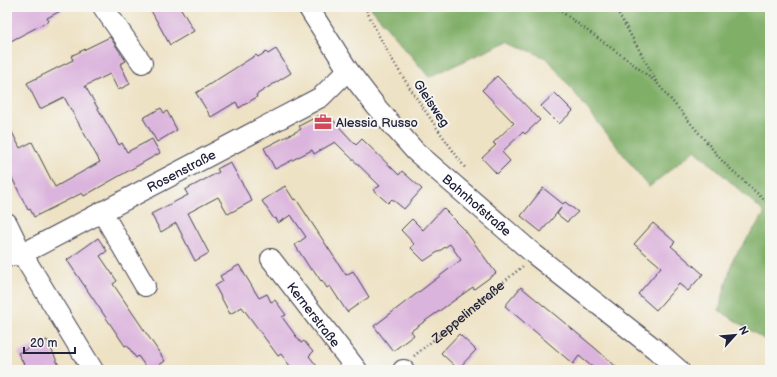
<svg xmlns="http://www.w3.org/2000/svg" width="777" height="377" font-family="'Balsamiq Sans',sans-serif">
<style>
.forest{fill:#80af68;stroke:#516852}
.building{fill:#dbb4dd}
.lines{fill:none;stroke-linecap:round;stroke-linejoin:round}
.minor-casing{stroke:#413f50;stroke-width:22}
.path{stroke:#413f50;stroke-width:2.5;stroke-dasharray:1 3;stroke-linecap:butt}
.minor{stroke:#fff;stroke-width:20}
.labels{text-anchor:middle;stroke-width:4;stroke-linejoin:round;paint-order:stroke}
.street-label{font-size:13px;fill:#22223b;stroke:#f6f6f2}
.poi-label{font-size:13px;fill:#22223b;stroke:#f6f6f2;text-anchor:start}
</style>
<rect width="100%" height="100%" fill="#f6f6f2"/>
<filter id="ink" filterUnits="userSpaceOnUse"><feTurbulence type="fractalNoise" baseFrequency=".025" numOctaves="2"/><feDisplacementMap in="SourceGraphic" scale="8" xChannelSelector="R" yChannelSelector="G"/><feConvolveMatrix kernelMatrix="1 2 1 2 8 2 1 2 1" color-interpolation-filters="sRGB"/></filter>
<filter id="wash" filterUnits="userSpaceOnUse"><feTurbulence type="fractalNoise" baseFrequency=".012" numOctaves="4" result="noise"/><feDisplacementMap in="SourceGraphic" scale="16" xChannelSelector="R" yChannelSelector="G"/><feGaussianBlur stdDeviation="0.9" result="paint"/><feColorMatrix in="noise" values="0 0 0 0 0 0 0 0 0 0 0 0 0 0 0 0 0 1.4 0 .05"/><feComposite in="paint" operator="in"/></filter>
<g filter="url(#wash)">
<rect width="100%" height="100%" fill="#eee2c4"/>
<polygon class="forest" points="370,7 770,7 770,343 719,310 733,259 765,213 695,150 649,187 548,59 508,41 429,77"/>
<g id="blocks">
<g class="building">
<polygon points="14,7 68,7 47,18 49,21 7,43 7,10"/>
<polygon points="149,7 180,7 194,31 170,45"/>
<polygon points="110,37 126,61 120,64 130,84 118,90 110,74 85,86 119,145 122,143 127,152 152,139 160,153 84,196 82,193 34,217 30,209 28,210 7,168 7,122 20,148 32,142 55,187 100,162 64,97 40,109 27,83 73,60 71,56"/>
<polygon points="276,49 291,73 256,95 257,97 239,108 236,102 211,117 196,93 256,55 258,57 266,52 268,54"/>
<polygon points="497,76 540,120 525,134 523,132 502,152 510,161 497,174 482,158 496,145 493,143 514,123 482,90"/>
<polygon points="555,93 573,111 559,124 541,106"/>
<polygon points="161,108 164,113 167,111 177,130 157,142 143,118"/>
<polygon points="320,115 327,121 332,119 356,145 362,139 399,175 402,171 422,189 404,209 392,199 388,203 373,190 380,186 335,142 314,154 312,150 275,169 264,148 301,129 299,126"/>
<polygon points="230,162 252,201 228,214 218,197 188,213 209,253 195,261 176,223 161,232 151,214 188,195 185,190 219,172 217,169"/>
<polygon points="285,186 294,200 296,199 346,275 353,271 369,297 347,312 330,286 327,288 322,280 321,281 313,269 311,270 295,245 306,237 291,215 278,223 276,218 274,219 262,201"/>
<polygon points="543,188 563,204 565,202 578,212 567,222 557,214 561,208 541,232 521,216"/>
<polygon points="443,208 464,229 496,273 474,289 473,287 411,331 414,335 393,351 374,326 461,260 450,244 424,261 411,248 414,244 401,230 412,219 423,230"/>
<polygon points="653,223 675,242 671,246 703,274 688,291 679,284 656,310 638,294 661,267 634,244"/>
<polygon points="98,238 107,251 100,256 117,281 113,284 165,361 152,370 148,370 138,356 136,358 127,345 125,346 67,260"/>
<polygon points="239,265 259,298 267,294 271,302 275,300 286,315 282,317 301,343 304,341 313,352 309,356 320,370 293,370 281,354 278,356 242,307 230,314 215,286 223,281 220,276"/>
<polygon points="521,287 595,348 620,370 596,370 579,356 573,364 552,346 505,306"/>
<polygon points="459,334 476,350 458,369 441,353"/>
<polygon points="47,340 61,370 27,370 18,353"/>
</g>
</g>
</g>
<g filter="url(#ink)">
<use href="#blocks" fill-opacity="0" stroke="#413f50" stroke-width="1"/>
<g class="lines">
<g class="minor-casing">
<g id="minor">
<polyline points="103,7 142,63"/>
<path id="s2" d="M308,7L348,70L378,109L415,151L535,255L655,349L679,370"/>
<polyline points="102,212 145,286"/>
<polyline points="7,223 22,254 93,370"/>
<path id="s3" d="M7,257L22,254L321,97L348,70"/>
<path id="s4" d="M271,259L357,370"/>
<polyline points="403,370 404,370"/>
</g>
</g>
<g class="path">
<path d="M365,7C391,65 429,117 466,169"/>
<polyline points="555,7 628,60 657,83 724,163 770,205"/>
<polyline points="615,7 657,82"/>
<path id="s1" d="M414,356L523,266"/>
</g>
<use href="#minor" class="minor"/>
</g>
</g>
<defs>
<g id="office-bare" transform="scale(1.38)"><path d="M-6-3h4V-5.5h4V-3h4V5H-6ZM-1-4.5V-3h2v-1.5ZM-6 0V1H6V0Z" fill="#d1495b" stroke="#f6f6f2" stroke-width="2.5" paint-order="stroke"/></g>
</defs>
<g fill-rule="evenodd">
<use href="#office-bare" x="323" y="122"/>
</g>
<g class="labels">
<g class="street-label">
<text transform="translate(432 103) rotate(56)" y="5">Gleisweg</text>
<text dy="5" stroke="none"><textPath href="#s3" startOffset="195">Rosenstraße</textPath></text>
<text dy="5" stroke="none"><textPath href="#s2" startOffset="262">Bahnhofstraße</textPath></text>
<text dy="5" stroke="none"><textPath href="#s1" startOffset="70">Zeppelinstraße</textPath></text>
<text dy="5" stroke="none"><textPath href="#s4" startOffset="70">Kernerstraße</textPath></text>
</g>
<g class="poi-label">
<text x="336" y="127">Alessia Russo</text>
</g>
</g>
<rect width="777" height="377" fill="none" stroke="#f6f6f2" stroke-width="24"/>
<g transform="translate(735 335) rotate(63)" stroke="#f6f6f2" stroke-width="3" paint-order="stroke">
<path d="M0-3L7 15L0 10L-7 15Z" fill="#22223b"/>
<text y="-6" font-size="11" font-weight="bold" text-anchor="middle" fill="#22223b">N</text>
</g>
<path d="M24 347v6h51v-6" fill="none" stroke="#22223b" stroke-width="2"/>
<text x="30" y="347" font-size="12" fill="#22223b" stroke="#f6f6f2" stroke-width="3" paint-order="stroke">20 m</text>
</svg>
